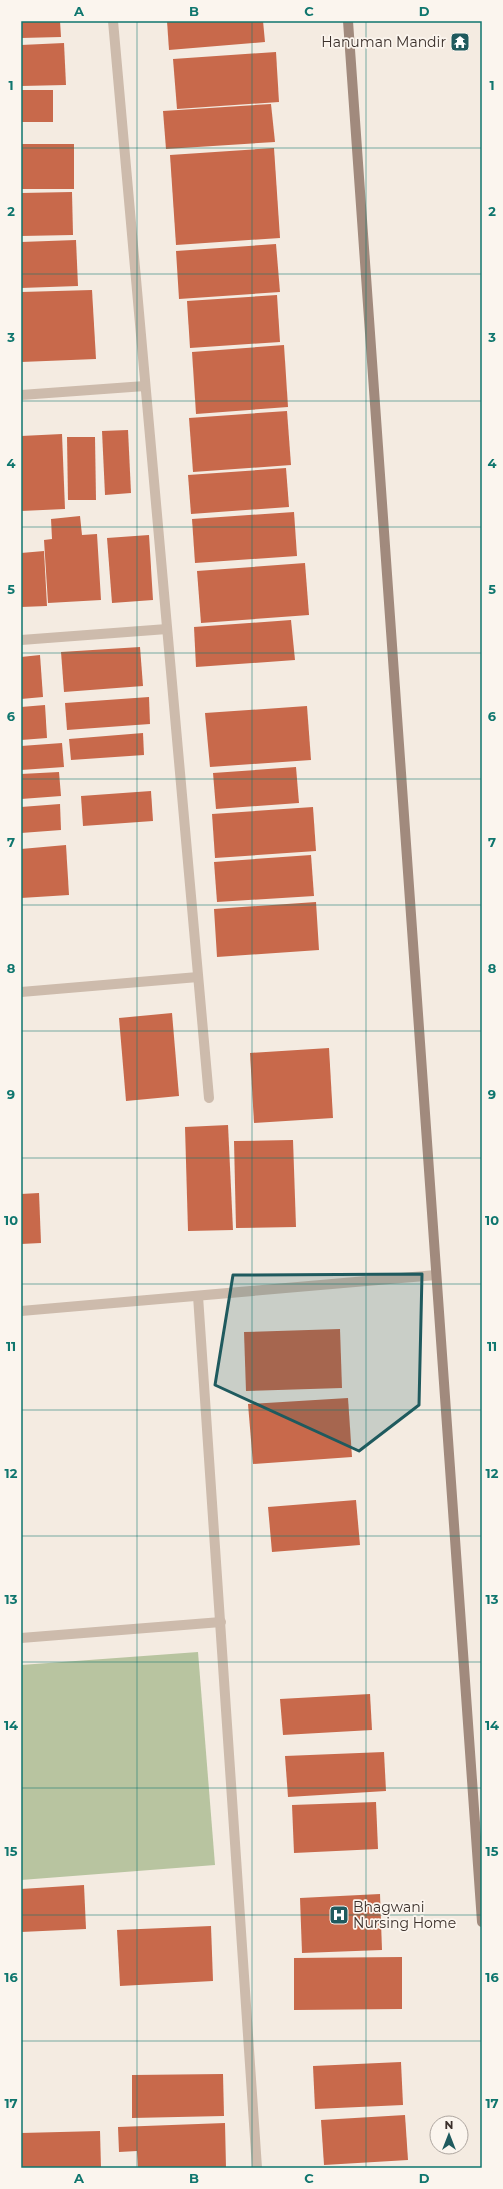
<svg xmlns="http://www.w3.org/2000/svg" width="503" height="2189" font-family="Montserrat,sans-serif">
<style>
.green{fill:#b8c4a0}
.building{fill:#c8694b}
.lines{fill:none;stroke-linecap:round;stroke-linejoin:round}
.street{stroke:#cdbbac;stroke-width:10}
.secondary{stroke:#a18a7d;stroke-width:10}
.marked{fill:#1f5a5e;fill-opacity:0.2;stroke:#1f5a5e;stroke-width:3;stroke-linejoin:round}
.grid{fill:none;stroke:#0f766e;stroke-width:1;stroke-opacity:0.55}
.labels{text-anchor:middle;stroke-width:3.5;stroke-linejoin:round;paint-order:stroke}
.poi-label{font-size:14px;fill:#3b302b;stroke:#fbf5ee;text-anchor:end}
.neatline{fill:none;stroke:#0f766e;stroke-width:1.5}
.grid-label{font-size:13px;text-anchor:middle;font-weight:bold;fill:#0f766e}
</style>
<rect width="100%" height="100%" fill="#f4ebe1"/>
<polygon class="green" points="198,1652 215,1865 21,1880 21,1665"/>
<g class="building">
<polygon points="21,21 60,21 61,37 21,38"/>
<polygon points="167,21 263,21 265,42 169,50"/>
<polygon points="64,43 66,85 21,86 21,45"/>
<polygon points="276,52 279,102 177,109 173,59"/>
<rect x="21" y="90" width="32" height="32"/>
<polygon points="271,104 275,142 166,149 163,111"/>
<rect x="21" y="144" width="53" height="45"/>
<polygon points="274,148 280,238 176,245 170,155"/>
<polygon points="72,192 73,235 21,236 21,193"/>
<polygon points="76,240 78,286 21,288 21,242"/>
<polygon points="276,244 280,292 179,299 176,251"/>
<polygon points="92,290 96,359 21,362 21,292"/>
<polygon points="277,295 280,342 190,348 187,301"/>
<polygon points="284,345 288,407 196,414 192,352"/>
<polygon points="287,411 291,465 193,472 189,418"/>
<polygon points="128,430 131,493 105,495 102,431"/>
<polygon points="62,434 65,509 21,511 21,436"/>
<polygon points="67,437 95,437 96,500 68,500"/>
<polygon points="286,468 289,507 191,514 188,475"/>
<polygon points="294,512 297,556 195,563 192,519"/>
<polygon points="80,516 82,535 97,534 101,600 48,603 44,540 52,539 51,519"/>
<polygon points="149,535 153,600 112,603 107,538"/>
<polygon points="44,551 47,606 21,607 21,553"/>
<polygon points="305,563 309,615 201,623 197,571"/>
<polygon points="291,620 295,660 196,667 194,627"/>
<polygon points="140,647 143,686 64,692 61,652"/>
<polygon points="40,655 43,697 21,699 21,657"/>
<polygon points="149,697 150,724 67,730 65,703"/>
<polygon points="45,705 47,738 21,740 21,707"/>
<polygon points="307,706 311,760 210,767 205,713"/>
<polygon points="143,733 144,755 71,760 69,739"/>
<polygon points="62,743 64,767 21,770 21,746"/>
<polygon points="296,767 299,803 216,809 213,773"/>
<polygon points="59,772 61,796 21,799 21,774"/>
<polygon points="151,791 153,821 83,826 81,796"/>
<polygon points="60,804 61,830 21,833 21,807"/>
<polygon points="313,807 316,851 215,858 212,814"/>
<polygon points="66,845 69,895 21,898 21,849"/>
<polygon points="311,855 314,896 217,902 214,862"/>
<polygon points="316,902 319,950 217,957 214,909"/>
<polygon points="172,1013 179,1096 126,1101 119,1018"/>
<polygon points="329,1048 333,1118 254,1123 250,1053"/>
<polygon points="228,1125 233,1230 188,1231 185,1127"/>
<polygon points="293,1140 296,1227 236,1228 234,1141"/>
<polygon points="39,1193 41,1243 21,1244 21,1194"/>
<polygon points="340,1329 342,1388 246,1391 244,1332"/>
<polygon points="348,1398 352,1457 253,1464 248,1404"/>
<polygon points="356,1500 360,1545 272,1552 268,1507"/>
<polygon points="370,1694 372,1730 283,1735 280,1699"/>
<polygon points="384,1752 386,1791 288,1797 285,1756"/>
<polygon points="376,1802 378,1849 294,1853 292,1805"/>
<polygon points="84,1885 86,1929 21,1932 21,1889"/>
<polygon points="380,1894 382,1950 302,1953 300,1898"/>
<polygon points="211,1926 213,1981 120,1986 117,1930"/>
<polygon points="402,1957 402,2009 294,2010 294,1958"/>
<polygon points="401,2062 403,2105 315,2109 313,2066"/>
<polygon points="223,2074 224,2116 132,2118 132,2075"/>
<polygon points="405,2115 408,2160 324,2165 321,2120"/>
<polygon points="225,2123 226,2168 138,2168 137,2151 119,2152 118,2127"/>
<polygon points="100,2131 101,2168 21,2168 21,2133"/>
</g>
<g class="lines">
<g class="street">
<polyline points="113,21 209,1098"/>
<polyline points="21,395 145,386"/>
<polyline points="21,640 167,629"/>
<polyline points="21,992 198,977"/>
<polyline points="198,1296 257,2168"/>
<polyline points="21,1311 436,1275"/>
<polyline points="21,1638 221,1622"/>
</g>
<polyline class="secondary" points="348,21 482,1922"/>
</g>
<path class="marked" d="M422,1274L419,1405L359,1451L215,1385L233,1275Z"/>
<path class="grid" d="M137,21V2168M252,21V2168M366,21V2168M21,148H482M21,274H482M21,401H482M21,527H482M21,653H482M21,779H482M21,905H482M21,1031H482M21,1158H482M21,1284H482M21,1410H482M21,1536H482M21,1662H482M21,1788H482M21,1915H482M21,2041H482"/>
<defs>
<g id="temple-square" transform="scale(1)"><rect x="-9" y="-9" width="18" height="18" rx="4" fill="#1f5a5e" stroke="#fbf5ee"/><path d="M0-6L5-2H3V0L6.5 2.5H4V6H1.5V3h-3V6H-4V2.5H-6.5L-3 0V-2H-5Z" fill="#fff"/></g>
<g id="hospital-square" transform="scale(1)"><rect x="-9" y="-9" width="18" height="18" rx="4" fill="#1f5a5e" stroke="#fbf5ee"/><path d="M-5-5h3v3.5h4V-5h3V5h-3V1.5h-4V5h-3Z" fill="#fff"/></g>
</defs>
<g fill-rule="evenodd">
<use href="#temple-square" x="460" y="42"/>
<use href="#hospital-square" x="339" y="1915"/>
</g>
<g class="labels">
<g class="poi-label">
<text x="446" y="47">Hanuman Mandir</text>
<text x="353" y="1912" text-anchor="start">Bhagwani<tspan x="353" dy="16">Nursing Home</tspan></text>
</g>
</g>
<rect width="503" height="2189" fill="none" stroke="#fbf5ee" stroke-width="44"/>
<g transform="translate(449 2135)"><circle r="19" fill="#fbf5ee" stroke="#aea6a0"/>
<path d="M0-3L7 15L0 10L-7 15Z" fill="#1f5a5e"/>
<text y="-6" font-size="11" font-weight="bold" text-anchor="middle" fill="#3b302b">N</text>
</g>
<rect x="22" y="22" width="459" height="2145" class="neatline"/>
<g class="grid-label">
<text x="79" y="16">A</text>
<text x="194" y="16">B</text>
<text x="309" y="16">C</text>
<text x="424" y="16">D</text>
<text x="11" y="90">1</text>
<text x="492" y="90">1</text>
<text x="11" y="216">2</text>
<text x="492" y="216">2</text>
<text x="11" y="342">3</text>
<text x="492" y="342">3</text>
<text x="11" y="468">4</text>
<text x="492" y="468">4</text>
<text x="11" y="594">5</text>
<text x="492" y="594">5</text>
<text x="11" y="721">6</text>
<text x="492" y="721">6</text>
<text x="11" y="847">7</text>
<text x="492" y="847">7</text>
<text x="11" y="973">8</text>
<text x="492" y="973">8</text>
<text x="11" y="1099">9</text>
<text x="492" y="1099">9</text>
<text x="11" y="1225">10</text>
<text x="492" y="1225">10</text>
<text x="11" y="1351">11</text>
<text x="492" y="1351">11</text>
<text x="11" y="1478">12</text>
<text x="492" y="1478">12</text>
<text x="11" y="1604">13</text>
<text x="492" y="1604">13</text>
<text x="11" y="1730">14</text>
<text x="492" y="1730">14</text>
<text x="11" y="1856">15</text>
<text x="492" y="1856">15</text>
<text x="11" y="1982">16</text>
<text x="492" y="1982">16</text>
<text x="11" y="2108">17</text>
<text x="492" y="2108">17</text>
<text x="79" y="2183">A</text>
<text x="194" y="2183">B</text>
<text x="309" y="2183">C</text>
<text x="424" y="2183">D</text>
</g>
</svg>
